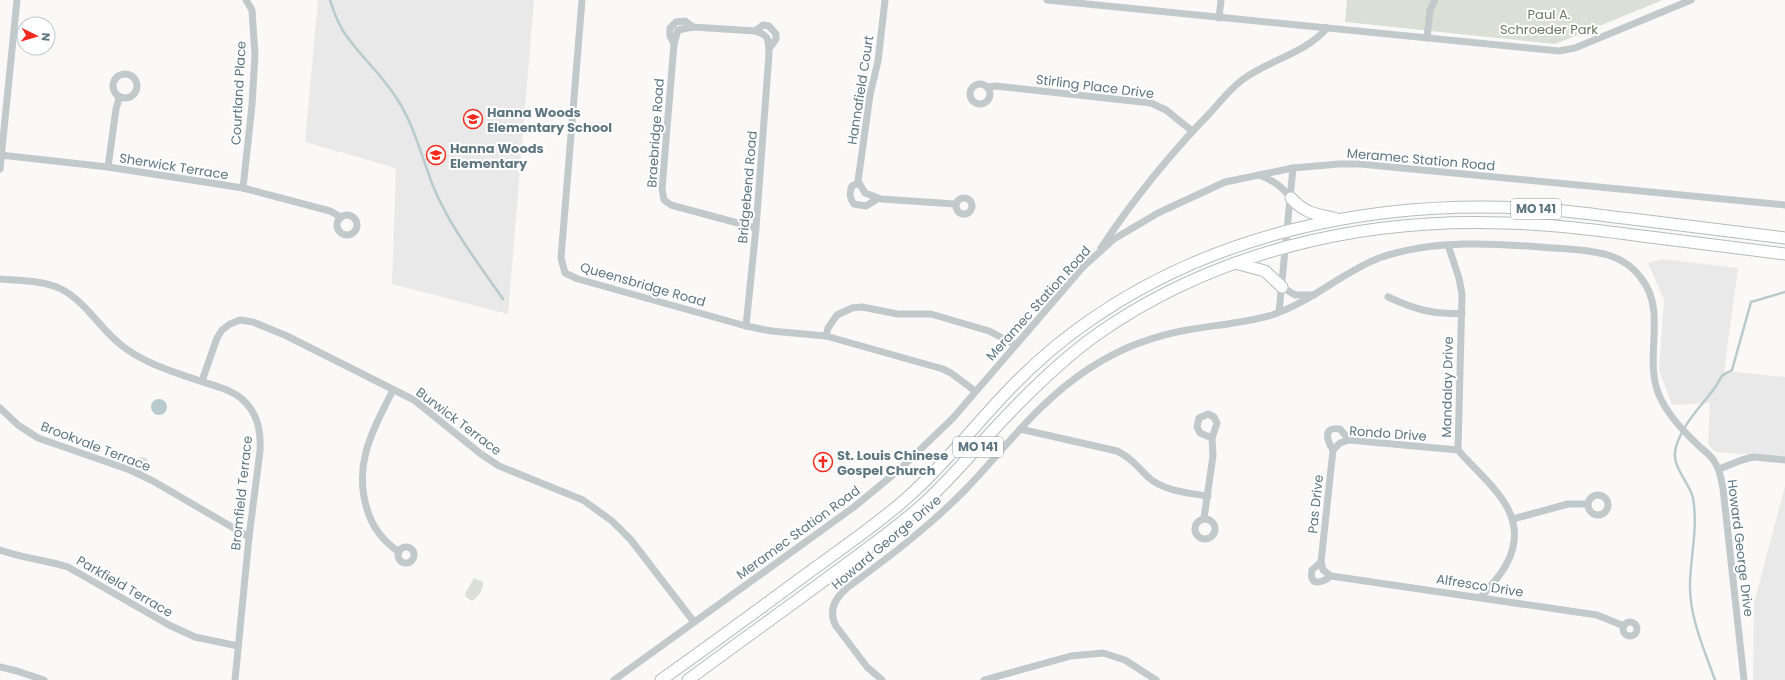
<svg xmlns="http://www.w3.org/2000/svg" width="1785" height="680" font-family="Poppins,sans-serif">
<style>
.built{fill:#e8e9e8}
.green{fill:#dbe0d6}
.water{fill:#b9cacc}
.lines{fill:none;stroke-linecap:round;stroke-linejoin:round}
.stream{stroke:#b9cacc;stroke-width:2.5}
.highway-casing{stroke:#b5bcbe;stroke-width:13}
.minor{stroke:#c2c9cb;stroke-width:7}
.highway{stroke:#fff;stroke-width:11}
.labels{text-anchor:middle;stroke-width:4;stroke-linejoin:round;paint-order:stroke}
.shield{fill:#fff;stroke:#8e9fa5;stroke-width:1}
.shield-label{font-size:12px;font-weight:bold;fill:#5e767f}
.park-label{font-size:13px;fill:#6b7b61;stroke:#fff}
.street-label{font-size:13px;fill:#5e767f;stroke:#fff}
.poi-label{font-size:13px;font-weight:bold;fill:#5e767f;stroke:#fff;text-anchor:start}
</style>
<rect width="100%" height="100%" fill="#faf9f7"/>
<g class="built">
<polygon points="318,0 534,0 508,314 392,284 396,168 305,142"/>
<polygon points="1662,259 1738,268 1724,371 1785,377 1785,457 1715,452 1708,444 1710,403 1672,405 1659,370 1664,300 1648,263"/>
<polygon points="1785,486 1785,680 1753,680 1754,603"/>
</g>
<g class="green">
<polygon points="1347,0 1663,0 1555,44 1345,22"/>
<circle cx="142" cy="464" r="7"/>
<path d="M474,578L483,582C484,588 478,598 472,601L466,597L465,594Z"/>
</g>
<circle class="water" cx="159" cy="407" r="8"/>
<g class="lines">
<g class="stream">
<path d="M330,0C334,13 339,27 348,38C364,60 385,78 399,102C415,128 422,158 433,186C450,227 478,263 503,299"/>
<path d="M1715,680C1704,649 1689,616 1690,583C1691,554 1698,527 1693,498C1689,481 1670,466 1676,447C1683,423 1699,409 1714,389C1717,385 1719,380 1722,376C1724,374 1729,372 1732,370L1751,302L1785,292"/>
</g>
<g class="highway-casing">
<g id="highway">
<path d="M1291,198C1305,213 1314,214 1334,218"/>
<polyline points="1235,263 1265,271 1282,287"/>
<path d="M661,680C712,644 762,607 812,570C845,546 879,523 909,496C943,466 971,430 1002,397C1028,369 1057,343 1089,321C1215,233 1370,201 1523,208C1559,209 1596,215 1632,219C1683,225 1734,232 1785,238"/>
<path d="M688,680C735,645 783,611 830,576C860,554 891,532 920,507C948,482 972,453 997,426C1029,392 1062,359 1099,333C1217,251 1362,218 1504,223C1550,224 1596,230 1642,236C1689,242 1737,248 1785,254"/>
</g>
</g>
<g class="minor">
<polyline points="582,0 561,258 565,273 578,279 746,326 771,331 826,336 943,369 951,373 975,391"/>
<polyline points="885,0 878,61 870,95 858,181 865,193 881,199 955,204"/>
<polyline points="1047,0 1559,51 1575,48 1691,0"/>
<polyline points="1219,18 1221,0"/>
<polyline points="755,31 763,25 769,26 776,34 776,39 769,49"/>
<polyline points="1427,38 1430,10 1435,0"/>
<polyline points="674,44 670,36 670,28 676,22 685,21 693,27"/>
<circle cx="125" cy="86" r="12"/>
<circle cx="980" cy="94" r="10"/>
<polyline points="987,87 996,86 1151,103 1166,110 1192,131"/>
<polyline points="0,155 108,167 243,188 330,211 341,217"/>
<polyline points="108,167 116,109 119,98"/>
<polyline points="0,169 17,0"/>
<path d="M1259,175C1273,180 1281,186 1291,198"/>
<path d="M859,183L852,186C849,193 849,198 854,204L866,206L877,199"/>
<polyline points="243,188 252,105 255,55 252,10 246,0"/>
<circle cx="964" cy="206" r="8"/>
<circle cx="347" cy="225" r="10"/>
<path d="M1448,245L1459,278L1462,294L1458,450C1486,483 1533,513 1507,563C1501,576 1490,586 1481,597"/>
<path d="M1101,248C1133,200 1170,154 1210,113C1220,102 1230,89 1242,80C1268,60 1305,54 1327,28"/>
<path d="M0,279C20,281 45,280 63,290C88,304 102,332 125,348C148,365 177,373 203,382C216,386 231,390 242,399C258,413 261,431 260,451L249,537L235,680"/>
<polyline points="1282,287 1295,295 1314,295"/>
<path d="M1388,297C1412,308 1435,316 1462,313"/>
<polyline points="1279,312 1293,168"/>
<path d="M746,326L756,228L769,54C768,40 770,35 755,31L693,27L678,30L674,44L662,189L664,200L671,205L756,228"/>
<polyline points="826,336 828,328 837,315 852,308 862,307 898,314 931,314 989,331 1016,345"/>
<polyline points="202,381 217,338 222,330 230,324 240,320 253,322 287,336 414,400 481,454 499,466 583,500 612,521 631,540 694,622"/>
<path d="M393,390C373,430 353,463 367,509C372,527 383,541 399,552"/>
<polyline points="0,408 18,425 38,438 130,470 153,481 249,537"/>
<polygon points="1208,414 1214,417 1217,423 1212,438 1200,433 1197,427 1199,418"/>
<path d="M1020,429L1117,451C1130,457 1138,467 1148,477C1163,491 1189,493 1208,496"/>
<path d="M1333,450C1328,442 1321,426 1340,429L1349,440"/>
<polyline points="1458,450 1349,440 1340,443 1333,450 1321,562 1323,570 1331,576 1597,615 1624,626"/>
<polyline points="1719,469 1742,460 1753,457 1785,460"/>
<circle cx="1598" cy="505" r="10"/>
<polyline points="1204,518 1213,456 1212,438"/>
<circle cx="1205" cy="529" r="10"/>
<polyline points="1513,519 1568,504 1588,504"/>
<circle cx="406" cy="555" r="8"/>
<path d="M0,550C22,558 46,560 68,567L169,625L195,637L238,646"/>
<path d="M1321,562L1312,570C1309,587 1322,583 1331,576"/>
<circle cx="1630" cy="629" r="7"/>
<polyline points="0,667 17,671 44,680"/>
<polyline points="614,680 854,507 900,469 953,418 1083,267 1114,239 1158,213 1225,182 1293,168 1339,164 1360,164 1785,205"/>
<path d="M882,680L867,667L836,626C828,611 835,598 847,588C889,557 930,526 967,488C1007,446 1040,400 1090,368C1119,349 1153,336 1187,330C1215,325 1244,323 1272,315C1311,302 1341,273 1379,258C1433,239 1495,243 1551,248C1569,249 1590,250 1608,255C1621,259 1633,267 1641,278C1668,312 1643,356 1659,395C1667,414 1683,431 1698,445C1703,450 1710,454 1714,461C1720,469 1721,479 1723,488L1744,680"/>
<polyline points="984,680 1071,656 1103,653 1125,660 1156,680"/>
</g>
<use href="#highway" class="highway"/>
</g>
<defs>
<g id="school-ring" transform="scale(1)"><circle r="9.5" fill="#fff" stroke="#f32a1d" stroke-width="1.5"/><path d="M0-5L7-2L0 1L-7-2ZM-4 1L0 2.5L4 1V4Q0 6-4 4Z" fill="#f32a1d"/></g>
<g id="church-ring" transform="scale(1)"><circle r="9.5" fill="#fff" stroke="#f32a1d" stroke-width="1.5"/><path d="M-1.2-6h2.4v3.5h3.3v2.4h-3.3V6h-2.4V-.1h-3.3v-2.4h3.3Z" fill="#f32a1d"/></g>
</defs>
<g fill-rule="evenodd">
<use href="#school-ring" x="473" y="119"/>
<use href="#school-ring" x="436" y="155"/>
<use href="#church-ring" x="823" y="462"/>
</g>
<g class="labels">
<g class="shield">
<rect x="1511" y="199" width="50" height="20" rx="3"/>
<rect x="953" y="437" width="50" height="20" rx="3"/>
</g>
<g class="shield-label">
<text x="1536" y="213">MO 141</text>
<text x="978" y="451">MO 141</text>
</g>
<g class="park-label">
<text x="1549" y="19">Paul A.<tspan x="1549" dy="15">Schroeder Park</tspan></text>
</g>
<g class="street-label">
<text transform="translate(1095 86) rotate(7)" y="5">Stirling Place Drive</text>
<text transform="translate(860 90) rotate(-81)" y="5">Hannafield Court</text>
<text transform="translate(238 93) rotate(-87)" y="5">Courtland Place</text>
<text transform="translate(655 133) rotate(-86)" y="5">Braebridge Road</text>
<text transform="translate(1421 159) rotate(5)" y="5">Meramec Station Road</text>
<text transform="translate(174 166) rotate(9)" y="5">Sherwick Terrace</text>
<text transform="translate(747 187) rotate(-85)" y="5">Bridgebend Road</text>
<text transform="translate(643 284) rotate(16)" y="5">Queensbridge Road</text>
<text transform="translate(1038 303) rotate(-48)" y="5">Meramec Station Road</text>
<text transform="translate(1447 387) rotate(-89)" y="5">Mandalay Drive</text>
<text transform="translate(459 421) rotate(37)" y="5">Burwick Terrace</text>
<text transform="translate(1388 433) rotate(4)" y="5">Rondo Drive</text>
<text transform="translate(96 446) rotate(21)" y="5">Brookvale Terrace</text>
<text transform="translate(241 493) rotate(-84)" y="5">Bromfield Terrace</text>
<text transform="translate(1315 504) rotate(-84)" y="5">Pas Drive</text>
<text transform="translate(798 532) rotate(-36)" y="5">Meramec Station Road</text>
<text transform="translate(886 542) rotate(-40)" y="5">Howard George Drive</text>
<text transform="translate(1741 548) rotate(83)" y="5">Howard George Drive</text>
<text transform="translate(1480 585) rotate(9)" y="5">Alfresco Drive</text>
<text transform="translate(125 586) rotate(30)" y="5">Parkfield Terrace</text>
</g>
<g class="poi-label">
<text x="487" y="117">Hanna Woods<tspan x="487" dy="15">Elementary School</tspan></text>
<text x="450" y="153">Hanna Woods<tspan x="450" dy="15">Elementary</tspan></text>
<text x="837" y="460">St. Louis Chinese<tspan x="837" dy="15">Gospel Church</tspan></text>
</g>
</g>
<g transform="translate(36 36) rotate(95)"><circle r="19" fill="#ffffff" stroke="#bfc8cc"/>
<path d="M0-3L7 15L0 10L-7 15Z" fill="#f32a1d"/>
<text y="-6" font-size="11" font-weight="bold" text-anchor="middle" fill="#5e767f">N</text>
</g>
</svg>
